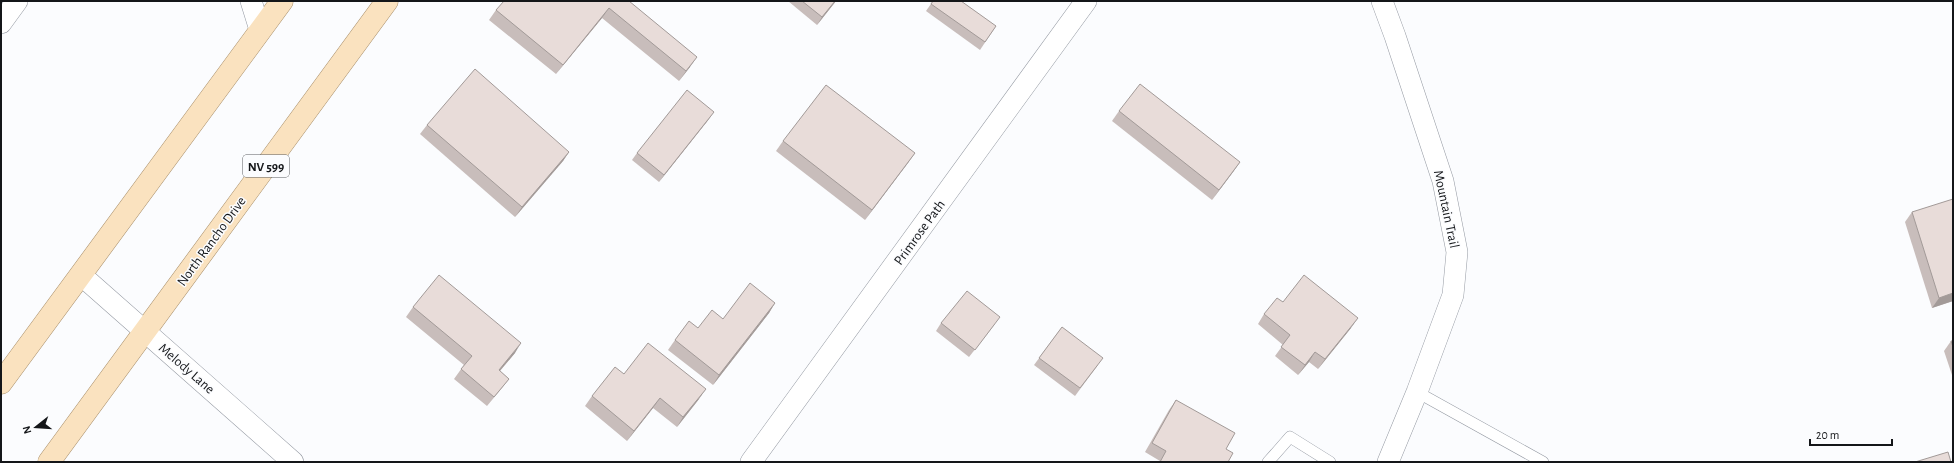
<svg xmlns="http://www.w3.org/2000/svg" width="1954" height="463" font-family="'Alegreya Sans',sans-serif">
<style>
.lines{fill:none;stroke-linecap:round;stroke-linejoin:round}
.service-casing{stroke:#959aa3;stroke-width:12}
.minor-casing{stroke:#959aa3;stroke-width:22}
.primary-casing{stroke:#a78e6a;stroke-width:23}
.service{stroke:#fff;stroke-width:11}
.minor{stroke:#fff;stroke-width:21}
.primary{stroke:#fae2bf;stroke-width:22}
.wall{fill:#c8bdbb}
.shaded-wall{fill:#a29a98}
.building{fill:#e8dcd9;stroke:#a29a98}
.labels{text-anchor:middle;stroke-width:3;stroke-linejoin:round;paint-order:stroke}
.shield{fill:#fbfcfe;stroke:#595b5e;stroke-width:1}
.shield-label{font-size:13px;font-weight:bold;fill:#141619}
.street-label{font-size:14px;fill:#141619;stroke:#fbfcfe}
</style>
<rect width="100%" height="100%" fill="#fbfcfe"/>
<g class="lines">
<g class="service-casing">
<g id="service">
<polyline points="1417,392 1543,462"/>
<polyline points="1268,462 1290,437 1330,462"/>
</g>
</g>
<g class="minor-casing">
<g id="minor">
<polyline points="251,1 260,30"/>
<polyline points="1382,1 1395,36 1443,181 1457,252 1453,295 1417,392 1388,462"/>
<polyline points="1,23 17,1"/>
<polyline points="81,275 293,462"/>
<polyline points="751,462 1086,1"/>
</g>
</g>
<g class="primary-casing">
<g id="primary">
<polyline points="1,383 282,1"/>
<polyline points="49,462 387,1"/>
</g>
</g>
<use href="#service" class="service"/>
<use href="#minor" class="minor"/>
<use href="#primary" class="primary"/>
</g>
<g class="wall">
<polygon points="629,1 690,67 679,81 602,18 556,74 489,20 496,10"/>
<polygon points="788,1 836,1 817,25"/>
<polygon points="933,1 996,26 980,50 926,11"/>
<polygon points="1119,111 1240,162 1233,172 1212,200 1112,121"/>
<polygon points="709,119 659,182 632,160 637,153"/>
<polygon points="427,125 569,152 563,161 515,217 420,134"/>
<polygon points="783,141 915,153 865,220 776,151"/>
<polygon points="1912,212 1953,301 1932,308 1905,222"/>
<polygon points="1283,302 1351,328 1318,369 1309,362 1298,375 1275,356 1283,345 1258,324 1264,314"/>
<polygon points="775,303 769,313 713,385 668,350 675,340 723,319"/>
<polygon points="413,307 515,353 500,371 509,379 502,388 487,406 454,379 464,365 406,317"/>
<polygon points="941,323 995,324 969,357 936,331"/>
<polygon points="1062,327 1098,365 1075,396 1034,365"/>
<polygon points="1951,341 1953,341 1953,378 1944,351"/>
<polygon points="624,374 699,399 677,427 653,408 627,441 585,406 592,396"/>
<polygon points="1176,400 1226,449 1228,462 1159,462 1160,461 1145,452 1169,410"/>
</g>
<g class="shaded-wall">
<polygon points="835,1 836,1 817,25 822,17"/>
<polygon points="609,8 602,18 556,74 563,65"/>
<polygon points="697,57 690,67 679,81 686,71"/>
<polygon points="714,112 709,119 659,182 664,175"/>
<polygon points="569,152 563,161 515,217 522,207"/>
<polygon points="915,153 908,163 865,220 872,210"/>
<polygon points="1240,162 1233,172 1212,200 1219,190"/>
<polygon points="1953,293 1953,301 1932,308 1939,298"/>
<polygon points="775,303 769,313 713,385 719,375"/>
<polygon points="1358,318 1351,328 1318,369 1325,359"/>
<polygon points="521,343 515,353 492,380 499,370"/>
<polygon points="1315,352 1309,362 1298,375 1305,365"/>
<polygon points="706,389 699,399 677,427 683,417"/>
<polygon points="660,398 653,408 627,441 634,431"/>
</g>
<g class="building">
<polygon points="504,1 629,1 697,57 686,71 609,8 563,65 496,10"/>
<polygon points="802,1 835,1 822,17"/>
<polygon points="933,1 961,1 996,26 985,42 931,4"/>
<polygon points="475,69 569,152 522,207 427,125"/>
<polygon points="1140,84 1240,162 1219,190 1119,111"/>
<polygon points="826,85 915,153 872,210 783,141"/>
<polygon points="687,90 714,112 664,175 637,153"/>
<polygon points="1953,199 1953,293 1939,298 1912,212"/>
<polygon points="439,275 521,343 499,370 509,379 494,397 461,369 472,356 413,307"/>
<polygon points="1304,275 1358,318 1325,359 1315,352 1305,365 1281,347 1290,335 1264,314 1277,298 1283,302"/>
<polygon points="750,283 775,303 719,375 675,340 689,321 698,328 712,310 723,319"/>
<polygon points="967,291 1000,317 975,350 941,323"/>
<polygon points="1062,327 1103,358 1080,388 1039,358"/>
<polygon points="1951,341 1953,341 1953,347"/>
<polygon points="648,343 706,389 683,417 660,398 634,431 592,396 615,367 624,374"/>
<polygon points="1176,400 1235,433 1226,449 1233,453 1228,462 1160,462 1166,451 1152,443"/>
<polygon points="1948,452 1951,462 1915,462"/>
</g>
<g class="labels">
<rect class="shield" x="243" y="155" width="46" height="22" rx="3"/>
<g class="shield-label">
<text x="266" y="171">NV 599</text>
</g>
<g class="street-label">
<text transform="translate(1447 209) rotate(78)" y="5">Mountain Trail</text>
<text transform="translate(919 232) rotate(-54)" y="5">Primrose Path</text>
<text transform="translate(211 241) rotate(-54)" y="5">North Rancho Drive</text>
<text transform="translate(187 368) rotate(41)" y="5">Melody Lane</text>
</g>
</g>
<rect width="1954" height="463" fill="none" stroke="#141619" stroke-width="4"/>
<g transform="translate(36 427) rotate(253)" stroke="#fbfcfe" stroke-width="3" paint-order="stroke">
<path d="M0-3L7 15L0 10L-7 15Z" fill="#141619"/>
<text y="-6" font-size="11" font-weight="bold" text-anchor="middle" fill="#141619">N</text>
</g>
<path d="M1810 439v6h82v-6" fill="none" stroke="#141619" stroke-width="2"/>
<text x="1816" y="439" font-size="12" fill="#141619" stroke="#fbfcfe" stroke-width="3" paint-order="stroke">20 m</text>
</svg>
